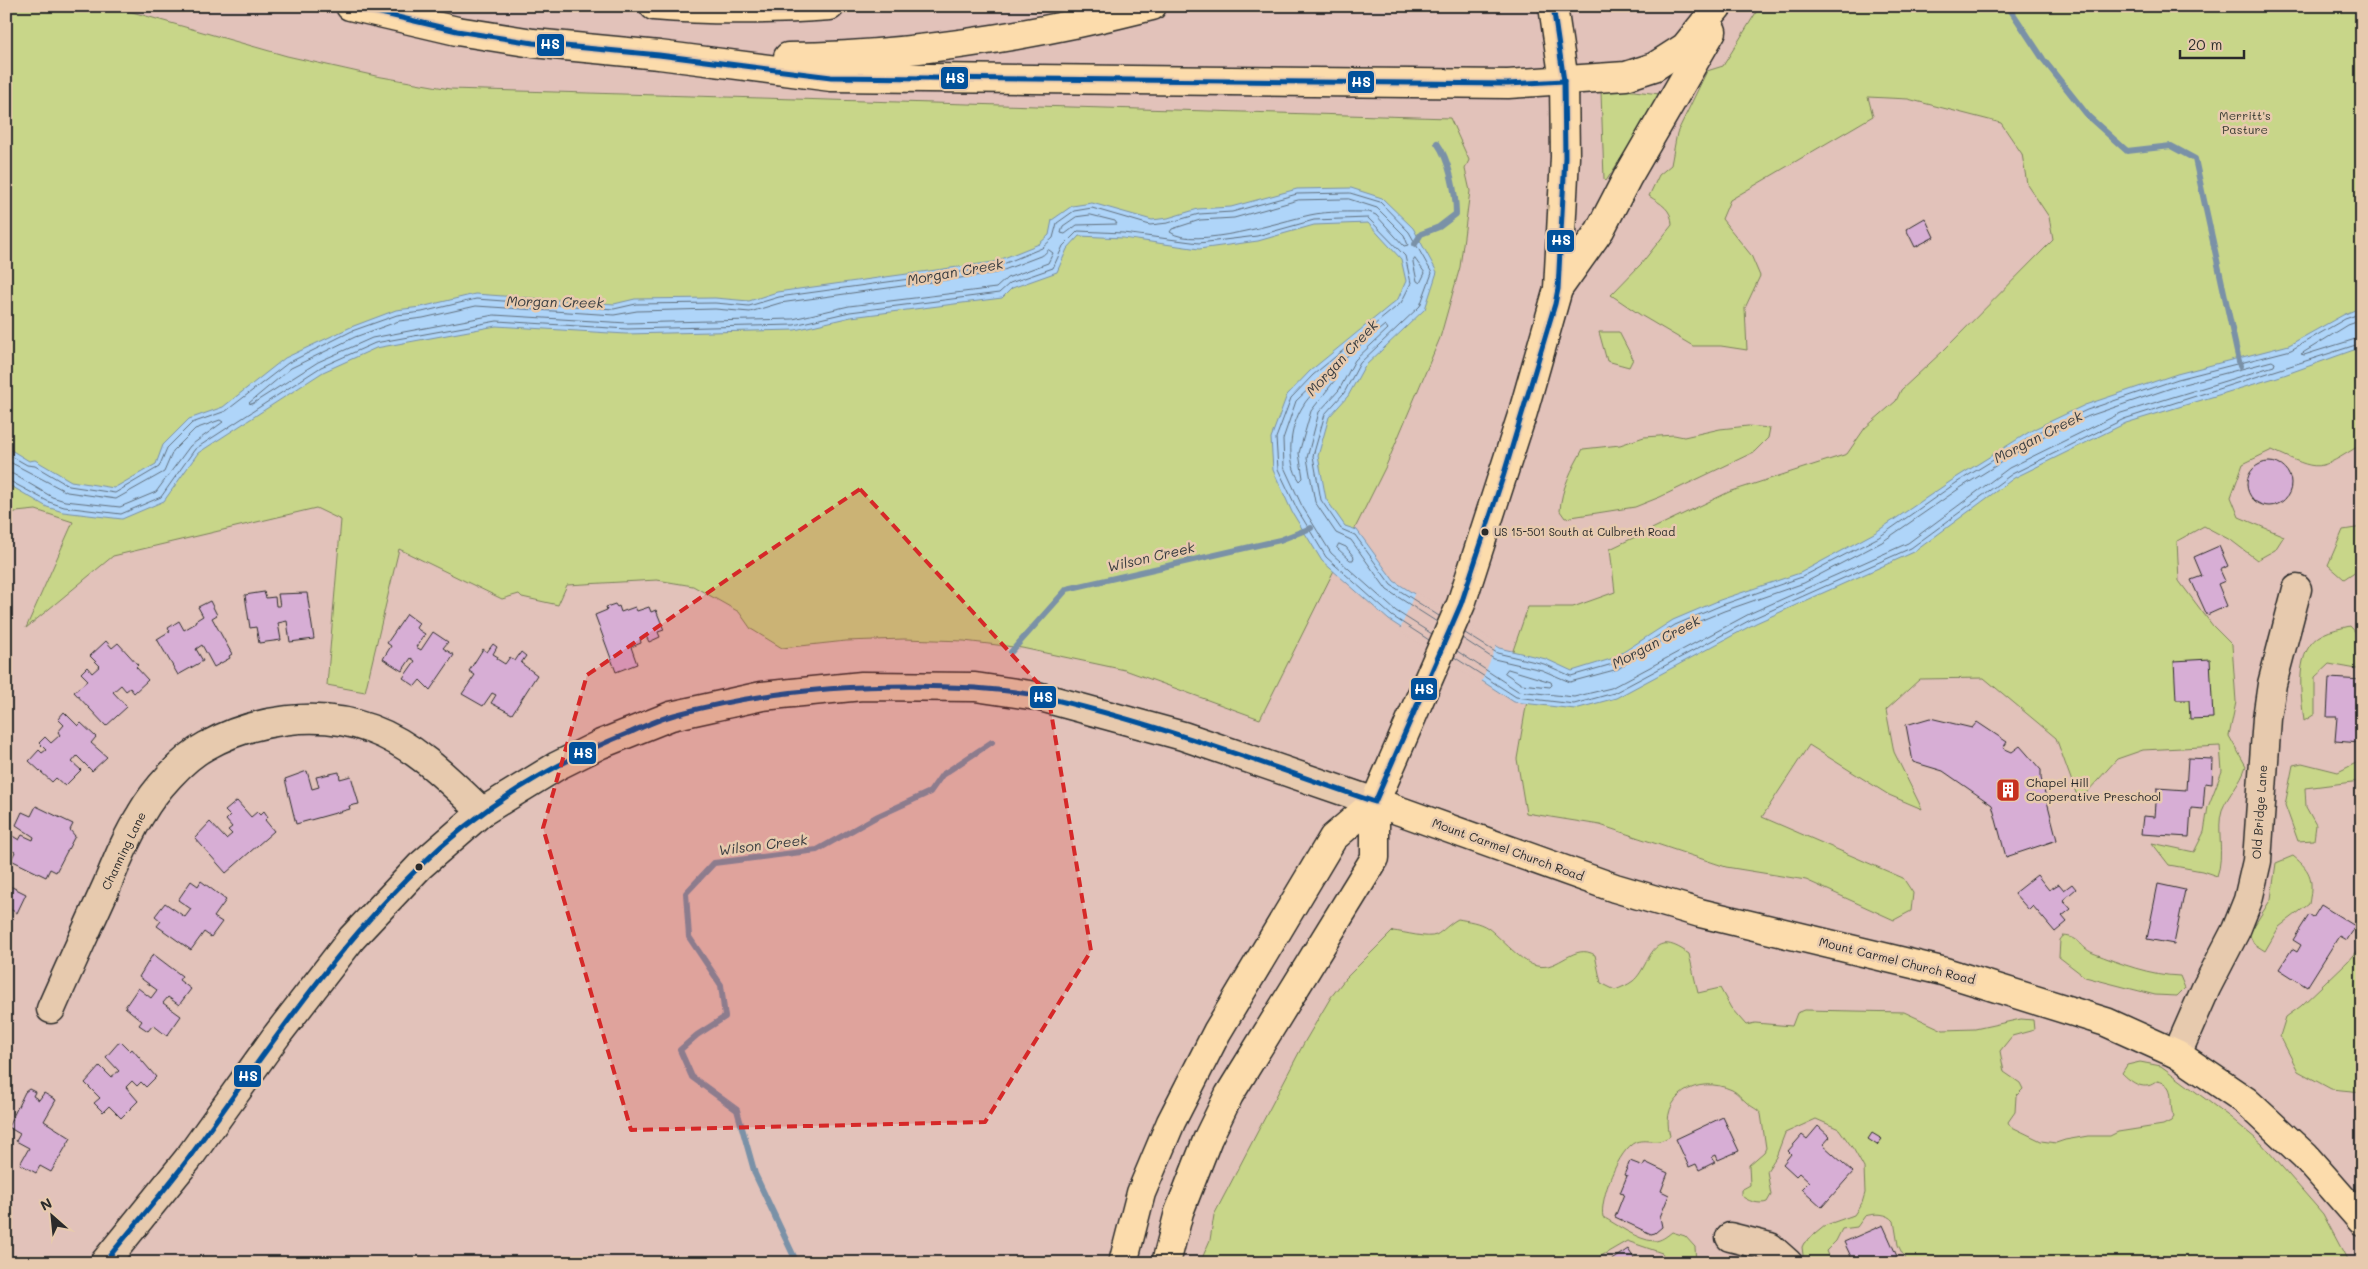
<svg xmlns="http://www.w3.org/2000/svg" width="2368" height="1269" font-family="Mali,sans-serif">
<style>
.green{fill:#c8d689;stroke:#7a805a}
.water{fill:#afd5f9;stroke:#7a91a7}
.pier{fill:#e2c2ba}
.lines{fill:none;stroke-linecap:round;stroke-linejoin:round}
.shore{stroke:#606f7d;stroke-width:1}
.stream{stroke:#7a91a7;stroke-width:6}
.building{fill:#d7aed5;stroke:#2b2b2b}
.minor-casing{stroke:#2b2b2b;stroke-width:31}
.major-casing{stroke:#2b2b2b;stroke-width:31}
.highway-casing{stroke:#2b2b2b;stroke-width:31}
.minor{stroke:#e7caae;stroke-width:28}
.major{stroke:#fcdcac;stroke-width:28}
.highway{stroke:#fcdcac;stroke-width:28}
.bus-1-casing{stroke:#e7caae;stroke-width:9}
.bus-1{stroke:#01519b;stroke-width:5}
.marked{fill:#d62828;fill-opacity:0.2;stroke:#d62828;stroke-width:4;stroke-dasharray:10 6;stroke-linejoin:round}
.bus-dot{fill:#2b2b2b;stroke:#e7caae;stroke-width:2}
.labels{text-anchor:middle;stroke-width:5;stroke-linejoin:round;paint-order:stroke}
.bus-label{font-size:11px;fill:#2b2b2b;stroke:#e7caae;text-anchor:start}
.park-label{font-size:12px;fill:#3b3c34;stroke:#e7caae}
.poi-label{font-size:12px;fill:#2b2b2b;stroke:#e7caae;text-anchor:start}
.street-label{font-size:12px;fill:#2b2b2b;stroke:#e7caae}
.water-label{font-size:14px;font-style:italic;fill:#383c40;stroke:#e7caae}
.line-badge{stroke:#e7caae;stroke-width:2}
.badge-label{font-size:14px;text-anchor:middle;font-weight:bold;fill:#fff}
</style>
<rect width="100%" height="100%" fill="#e2c2ba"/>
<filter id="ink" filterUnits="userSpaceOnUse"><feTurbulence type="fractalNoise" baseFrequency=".02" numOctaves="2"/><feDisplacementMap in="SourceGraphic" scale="10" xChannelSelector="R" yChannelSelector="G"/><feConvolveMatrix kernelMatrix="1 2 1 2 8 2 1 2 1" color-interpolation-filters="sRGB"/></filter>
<g filter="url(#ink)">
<g class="green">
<polygon points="6,6 111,6 287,56 376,76 450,89 1450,118 1469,160 1465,169 1470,191 1460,267 1440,338 1386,466 1260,719 1125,670 1022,648 964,641 904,639 846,641 782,648 751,629 739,612 693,586 657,580 567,585 558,605 522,597 519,594 502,599 399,549 365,692 327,685 341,520 316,508 113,556 26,628 73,522 36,510 6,513"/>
<path d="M1760,6H2362V444C2316,472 2321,472 2272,450L2243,464L2231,497L2239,517L2284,536L2275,550L2257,560L2232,541L2204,526L2177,541L2179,581L2213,626L2232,645L2236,702L2229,736L2246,766C2241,782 2228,795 2222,810C2216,828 2225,855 2217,876L2202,871L2169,865L2152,843L2194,852L2204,832L2208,807L2222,771L2220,746L2143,750L2117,759L2079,801L2056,738L1984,678L1920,679L1886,710L1894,752L1922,809L1889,795L1809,745L1762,817L1903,878L1913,893L1911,911L1894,920L1806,880L1726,867L1600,825L1526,813L1517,759L1528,695L1499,691L1528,607H1573L1615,592L1610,549L1729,492L1847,454L1865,428L1896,401L1901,390L1943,351L2053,240L2049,217L2027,184L2022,154L2001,123L1908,99L1868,97L1873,116L1730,200L1722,219L1751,255L1760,276L1745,308L1747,350L1721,346H1693L1642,316L1611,295L1641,264L1672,225C1672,209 1661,204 1649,196L1659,175L1671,165L1677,133L1707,71L1723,66Z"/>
<polygon points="1607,88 1660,94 1660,99 1606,181 1604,179 1601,92"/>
<polygon points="1599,332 1619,332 1633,359 1629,367 1607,361"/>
<path d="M1748,426L1770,428L1768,438L1754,452L1660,497L1635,507L1565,518L1560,511C1561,489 1572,469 1583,449L1620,445L1644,437L1674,435L1684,437L1720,429Z"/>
<polygon points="2362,527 2362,567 2344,579 2328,565 2343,530"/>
<path d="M2350,626L2362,639V670L2329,664L2315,677V714L2304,721C2301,694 2293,649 2323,634C2331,630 2342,628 2350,626Z"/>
<polygon points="2362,760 2360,781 2305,788 2306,807 2316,825 2314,840 2298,841 2285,805 2293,765 2302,763 2338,772"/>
<path d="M2293,856C2313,872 2313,881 2309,904L2279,927L2265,951L2254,944L2249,934L2271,899L2276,863Z"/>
<path d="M1458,919C1468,921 1479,922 1488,928C1500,937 1523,964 1537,966C1559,971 1574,942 1595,955L1601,983L1615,990C1620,988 1628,985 1633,981C1652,965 1649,925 1689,954L1698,993L1720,988L1731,1008L1746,1025L1755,1023L1792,1026L1797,1013L1805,1010L1904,1012L1943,1030L1975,1029L2021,1019L2033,1020L2034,1030L2012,1036L2000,1051L2004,1072L2020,1083L2023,1089L2016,1096L2015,1112L2008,1122L2010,1126L2041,1141L2056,1143L2065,1140L2088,1136H2110L2118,1132L2163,1125L2171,1121L2174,1117C2167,1104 2178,1084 2157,1081C2145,1092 2132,1083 2122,1073L2127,1065L2140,1062L2161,1066L2231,1118L2262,1144L2323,1214L2349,1263H1907L1898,1245L1894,1221C1888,1213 1875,1213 1865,1216L1857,1227L1842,1229L1836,1241L1826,1251L1831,1263H1804L1802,1247L1804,1243L1826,1225L1854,1215L1862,1203L1865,1193L1864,1168L1854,1150L1839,1129L1816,1119L1785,1133L1776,1157L1767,1171L1771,1195L1767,1202C1760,1205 1746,1201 1741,1195V1190L1750,1185L1749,1165L1764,1152L1766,1148L1761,1114C1758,1109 1751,1107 1746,1102C1741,1098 1738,1093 1732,1090C1697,1074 1659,1096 1670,1136C1656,1146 1649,1138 1636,1142C1619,1148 1599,1200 1603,1217C1618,1225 1637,1240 1654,1241C1661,1241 1667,1236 1672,1232L1685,1236L1695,1247L1696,1263H1667L1662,1253L1627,1241L1589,1263H1200L1210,1240L1214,1215L1304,1043L1331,997L1345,979L1393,931C1404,932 1428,939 1436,935C1442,932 1450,923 1458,919Z"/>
<path d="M2063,936C2081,937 2079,947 2093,953C2121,964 2150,975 2180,976L2185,988L2177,996L2155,995L2085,977L2059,957L2060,940Z"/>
<polygon points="2362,944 2362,1092 2331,1089 2298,1071 2280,1036 2286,1017 2301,1006 2348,961"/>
</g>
<polygon class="water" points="1351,188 1382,198 1413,228 1437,272 1425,309 1364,367 1348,396 1329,417 1318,456 1326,499 1345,526 1357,530 1394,581 1499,648 1546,659 1572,671 1614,658 1673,620 1720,600 1800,573 1876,532 1954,479 2034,429 2085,405 2177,374 2289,345 2343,315 2362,307 2362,347 2284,375 2126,423 2014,478 1914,552 1756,623 1616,698 1575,709 1514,702 1389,620 1322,561 1292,512 1273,470 1271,438 1287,395 1310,371 1398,299 1406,281 1401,259 1368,223 1314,225 1258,241 1199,249 1123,238 1079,236 1067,249 1057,272 1012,288 1002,298 851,317 795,330 626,334 496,326 376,348 323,372 198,453 164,501 122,519 63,512 47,507 6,483 6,447 29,461 35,460 71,481 114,488 156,464 163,445 189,419 223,407 285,358 351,327 396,310 421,307 475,294 614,304 635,299 715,298 749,301 777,292 994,262 1039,244 1049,235 1052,220 1072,206 1092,203 1152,220 1168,218 1198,209 1231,207 1297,189"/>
<polygon class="pier" points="1415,592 1497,644 1481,683 1400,630"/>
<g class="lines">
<g class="shore">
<path d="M1349,199L1377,208L1404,235L1408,245L1404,246L1376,215L1369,212C1350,212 1328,211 1310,215C1282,221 1194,250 1170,232L1172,229L1200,220L1234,218L1298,200Z"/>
<polygon points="1091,215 1115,221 1117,224 1077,225 1065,234 1061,233 1063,226 1076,217"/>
<polygon points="1049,250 1053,253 1048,263 1007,278 996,288 849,306 793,319 627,323 494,315 372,338 318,362 252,404 249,403 291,368 355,337 399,321 423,318 476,306 614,315 637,311 715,309 750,312 780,303 996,273 1043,255"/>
<polygon points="1415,259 1425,273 1420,283 1417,281 1413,262"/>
<polyline points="2362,320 2348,325 2301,354 2304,355 2362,337"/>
<path d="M1331,378L1335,380L1311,411L1299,453L1303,478L1300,481C1285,460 1290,426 1303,406C1309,395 1322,386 1331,378Z"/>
<polyline points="6,453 27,465 35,466 69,486 115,493 159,467 167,448 192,423 226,411 288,363 352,331 397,315 422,312 476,299 614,309 636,304 715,303 749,306 779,297 996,267 1042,248 1053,238 1057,223 1074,211 1092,208 1150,225 1168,223 1199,214 1232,212 1297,194 1350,193 1380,202 1409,232 1432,273 1420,306 1360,363 1344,393 1325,414 1313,456 1321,500 1341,529 1355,535 1391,585 1439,616"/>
<polyline points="6,460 67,492 116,499 164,472 173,451 195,429 220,420 223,422 190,446 156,492 120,507 65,501 52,497 13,474 6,473"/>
<polyline points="6,479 49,502 64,507 121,514 161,497 195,449 321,367 375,343 497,321 627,329 794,325 850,312 999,293 1010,283 1053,268 1063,246 1078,231 1123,233 1199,243 1257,236 1314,220 1368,218 1405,256 1411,283 1401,303 1313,375 1291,398 1276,438 1278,469 1297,509 1326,557 1392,616 1429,640"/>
<polygon points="1339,544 1346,547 1354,557 1353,560 1350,560 1337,548"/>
<polyline points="1465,633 1497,653 1544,664 1571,676 1616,663 1675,625 1722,605 1802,577 1879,537 1956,483 2037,433 2087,410 2178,379 2291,350 2345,319 2362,313"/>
<polyline points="1432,634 1396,611 1331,553 1302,506 1284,467 1283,439 1296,401 1318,380 1385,325 1388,329 1355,360 1339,390 1319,412 1307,458 1315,502 1336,533 1351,540 1387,590 1437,622"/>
<polyline points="1457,651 1518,691 1574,697 1611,688 1751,613 1908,543 2009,468 2121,413 2274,366 2275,363 2272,361 2180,385 2089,416 2040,438 1960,488 1882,542 1804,583 1724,611 1678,630 1618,669 1570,682 1542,670 1494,659 1462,638"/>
<polyline points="1454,657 1516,697 1574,704 1614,693 1754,618 1911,548 2012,474 2124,419 2362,343"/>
<polygon points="1508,669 1551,682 1552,685 1550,687 1521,684 1505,673"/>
</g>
<g class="stream">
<polyline points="2008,6 2043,59 2089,117 2127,151 2171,146 2195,159 2240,366"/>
<path d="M1415,244L1421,234L1439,227L1456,214C1456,193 1449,159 1437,143"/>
<polyline points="1011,652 1067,589 1280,540 1311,528"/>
<polyline points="797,1263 755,1174 737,1110 692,1077 680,1050 697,1035 725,1017 721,985 689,937 686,893 714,863 817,850 876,817 930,792 942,775 992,742"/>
</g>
</g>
<g class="building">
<polygon points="1925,218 1934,237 1915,247 1906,229"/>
<circle cx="2269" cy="484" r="22"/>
<polygon points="2219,546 2228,566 2220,570 2225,581 2218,584 2227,606 2207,615 2191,580 2202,576 2194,557"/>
<polygon points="264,592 266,598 275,597 276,606 280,606 278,594 307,593 314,639 290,642 287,621 278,623 281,640 259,643 256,627 250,628 245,595"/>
<polygon points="210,601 217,615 212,618 232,654 229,656 230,658 214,667 202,645 196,649 203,661 178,675 157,639 170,631 168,628 179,621 184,630 196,623 195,621 203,616 198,607"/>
<polygon points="615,604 617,607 619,606 621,612 635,607 637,611 649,607 651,612 656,610 664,630 658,632 660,637 649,642 646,636 640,638 641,643 631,647 637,664 616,672 595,615 607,610 606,607"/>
<polygon points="407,614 419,623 416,628 425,634 416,647 421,650 433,632 448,642 443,648 454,655 430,690 420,680 415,686 403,678 415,661 411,658 402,671 383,659 391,646 387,643"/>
<polygon points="106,641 112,648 118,643 138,665 136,667 148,680 134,693 130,688 126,691 121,685 113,692 127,707 106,726 74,692 88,680 81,673 87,667 92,673 100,666 90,656"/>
<polygon points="493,644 497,647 493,654 498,657 497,659 505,664 510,657 515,661 521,652 526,656 521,663 537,675 512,714 491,703 496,695 492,693 483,706 462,694 475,675 469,671 483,649 487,652"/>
<polygon points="2210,659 2213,718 2190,719 2189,700 2176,700 2174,661"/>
<polygon points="2329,678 2362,680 2360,743 2335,741 2337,717 2327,717"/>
<polygon points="64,712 78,726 81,723 96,737 91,743 107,757 92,771 77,756 72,762 81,770 65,786 56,778 52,782 29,761 39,750 42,753 46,750 39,743 45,737 51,743 60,735 58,732 64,725 58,719"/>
<polygon points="1930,718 1972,728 1977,722 2007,742 2003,748 2012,752 2020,746 2041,770 2041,778 2057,840 2006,857 1992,805 1943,771 1913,762 1906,725"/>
<polygon points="2188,758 2213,759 2212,784 2205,783 2203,809 2191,808 2189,837 2141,834 2143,816 2155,817 2157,788 2186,790"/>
<polygon points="307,771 312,789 319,787 316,777 339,772 340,779 351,776 359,804 349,806 350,809 296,824 285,779"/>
<polygon points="237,801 251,817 257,812 260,815 264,811 268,817 265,820 274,831 226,873 195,838 210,822 226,839 232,834 228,830 232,827 226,820 230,816 225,811"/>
<polygon points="36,806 73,824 70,830 75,836 56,872 50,869 46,877 11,860 15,852 6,848 11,835 19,840 22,835 33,840 34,837 16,825 22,812 31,816"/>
<polygon points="2037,875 2049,890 2059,884 2064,890 2072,884 2076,889 2063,900 2071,909 2062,916 2067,922 2055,932 2033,906 2029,910 2014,893"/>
<polygon points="191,881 198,886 201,881 226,900 214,917 222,922 211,937 204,932 191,950 157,926 161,921 155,916 165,903 185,917 191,909 178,900"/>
<polygon points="6,884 26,894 17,913 6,907"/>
<polygon points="2158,884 2185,890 2174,944 2147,939"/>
<polygon points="2321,905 2355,926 2346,940 2339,936 2307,987 2279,969 2292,949 2297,952 2301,945 2293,940 2309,915 2313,918"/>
<polygon points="153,954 182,976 179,980 191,989 179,1005 168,997 163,1003 181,1016 167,1036 153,1025 148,1031 139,1025 142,1021 125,1007 138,988 151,998 157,990 139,977"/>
<polygon points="120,1041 130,1051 132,1049 156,1077 146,1087 141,1082 137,1086 132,1081 126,1087 138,1101 121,1118 109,1106 103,1112 94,1103 100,1098 85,1083 100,1066 111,1077 119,1071 106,1057"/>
<polygon points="29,1089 35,1092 33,1096 39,1100 44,1093 56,1100 44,1121 71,1138 51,1172 40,1166 36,1173 20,1164 29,1148 16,1141 20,1134 8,1127 25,1092"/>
<polygon points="1723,1117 1739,1151 1718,1160 1716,1155 1712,1157 1715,1162 1699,1170 1696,1164 1689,1167 1676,1139"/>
<polygon points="1818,1126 1830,1137 1823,1145 1853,1172 1822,1207 1802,1189 1809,1182 1799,1173 1796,1176 1783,1164 1791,1154 1788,1151 1802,1135 1807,1139"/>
<polygon points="1872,1133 1882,1139 1877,1145 1868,1139"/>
<polygon points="1630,1161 1643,1166 1645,1162 1668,1173 1661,1191 1669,1195 1660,1217 1662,1227 1655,1233 1651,1234 1615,1217 1624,1194 1620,1193 1627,1176 1624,1175"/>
<polygon points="1883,1225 1900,1263 1854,1263 1844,1242"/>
<polygon points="1628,1249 1637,1263 1607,1263"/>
</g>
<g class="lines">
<g class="minor-casing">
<g id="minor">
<path d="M51,1009C69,968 88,927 107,885C117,861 127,836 141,814C154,791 183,758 206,746C254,719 319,710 371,729C415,745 449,780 482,812"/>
<polyline points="2177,1054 2206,988 2236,930 2248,900 2257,861 2267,718 2272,684 2297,589"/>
<polyline points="1730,1237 1770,1247 1788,1263"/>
<polyline points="104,1263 188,1159 277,1035 352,938 420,866 482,812 557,766 601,744 671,716 762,696 862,686 975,687 1037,696 1183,736 1375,802"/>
</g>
</g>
<g class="major-casing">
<polyline id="major" points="1375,802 1615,888 1700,913 1942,971 2106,1022 2177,1054 2246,1101 2305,1156 2362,1221"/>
</g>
<g class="highway-casing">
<g id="highway">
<polyline points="350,6 457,31 533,43 659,55 831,77 1508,84 1626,76 1654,67 1685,47 1718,6"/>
<path d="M654,6C712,11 771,10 830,6"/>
<path d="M788,57C910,56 1033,36 1152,6"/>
<polyline points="1558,289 1600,230 1627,178 1712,31"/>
<polyline points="1123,1263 1141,1193 1171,1122 1217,1032 1333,838 1375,802"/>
<polyline points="1166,1263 1179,1212 1208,1138 1229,1095 1375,858 1375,802 1461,604 1523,412 1558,289 1565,157 1564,81 1553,6"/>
</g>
</g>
<use href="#minor" class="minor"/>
<use href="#major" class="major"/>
<use href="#highway" class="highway"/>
<g class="bus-1-casing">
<g id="bus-1">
<polyline points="351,6 457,31 533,43 659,55 831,77 1508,84 1564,81"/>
<path d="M104,1263C133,1227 164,1192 191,1155C263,1056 331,953 419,867C479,808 553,763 631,732C645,726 659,719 674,715C750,694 830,686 909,686C952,687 996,687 1039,696C1153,722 1264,764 1375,802L1461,604L1503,477L1555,304L1558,289L1565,157L1564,81L1553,6"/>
</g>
</g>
<use href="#bus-1" class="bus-1"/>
</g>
</g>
<path class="marked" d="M860,489L1048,694L1091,951L985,1122L631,1130L543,828L587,675Z"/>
<defs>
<g id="building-square" transform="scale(1.25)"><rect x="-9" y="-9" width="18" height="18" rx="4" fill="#c8321e" stroke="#e7caae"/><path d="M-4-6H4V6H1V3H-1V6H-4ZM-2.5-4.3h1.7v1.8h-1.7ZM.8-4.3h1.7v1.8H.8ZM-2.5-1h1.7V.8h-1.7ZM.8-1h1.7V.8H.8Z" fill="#fff"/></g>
</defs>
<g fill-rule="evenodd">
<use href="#building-square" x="2008" y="790"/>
</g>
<g class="bus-dot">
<circle cx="1485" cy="532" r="4.5"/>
<circle cx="419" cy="867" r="4.5"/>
</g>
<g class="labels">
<g class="bus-label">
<text x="1494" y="536">US 15-501 South at Culbreth Road</text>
</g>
<g class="park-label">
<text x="2245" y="120">Merritt's<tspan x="2245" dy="14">Pasture</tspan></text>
</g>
<g class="poi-label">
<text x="2026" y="787">Chapel Hill<tspan x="2026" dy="14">Cooperative Preschool</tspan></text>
</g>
<g class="street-label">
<text transform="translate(2260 812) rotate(-86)" y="4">Old Bridge Lane</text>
<text transform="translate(1508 850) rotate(20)" y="4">Mount Carmel Church Road</text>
<text transform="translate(124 851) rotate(-64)" y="4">Channing Lane</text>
<text transform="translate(1897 961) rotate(14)" y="4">Mount Carmel Church Road</text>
</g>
<g class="water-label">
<text transform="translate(955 272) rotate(-10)" y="5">Morgan Creek</text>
<text transform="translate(555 302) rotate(1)" y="5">Morgan Creek</text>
<text transform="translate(1342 358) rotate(-47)" y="5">Morgan Creek</text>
<text transform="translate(2038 437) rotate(-27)" y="5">Morgan Creek</text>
<text transform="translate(1151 557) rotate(-13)" y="5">Wilson Creek</text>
<text transform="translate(1656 642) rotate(-28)" y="5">Morgan Creek</text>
<text transform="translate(763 845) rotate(-7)" y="5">Wilson Creek</text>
</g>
</g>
<g class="line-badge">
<rect x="536" y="33" width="29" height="24" rx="5" fill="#01519b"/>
<rect x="940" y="66" width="29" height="24" rx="5" fill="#01519b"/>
<rect x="1347" y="70" width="28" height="24" rx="5" fill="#01519b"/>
<rect x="1546" y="229" width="29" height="24" rx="5" fill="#01519b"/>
<rect x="1410" y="677" width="28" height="24" rx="5" fill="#01519b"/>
<rect x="1029" y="685" width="28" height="24" rx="5" fill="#01519b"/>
<rect x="568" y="741" width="29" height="24" rx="5" fill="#01519b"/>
<rect x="233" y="1064" width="29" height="24" rx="5" fill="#01519b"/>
</g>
<g class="badge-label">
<text x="550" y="49">HS</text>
<text x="955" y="83">HS</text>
<text x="1361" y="87">HS</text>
<text x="1561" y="245">HS</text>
<text x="1424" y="694">HS</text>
<text x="1043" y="702">HS</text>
<text x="583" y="758">HS</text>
<text x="248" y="1081">HS</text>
</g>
<rect width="2368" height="1269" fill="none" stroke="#e7caae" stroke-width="25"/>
<rect x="12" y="12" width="2343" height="1244" fill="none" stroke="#2b2b2b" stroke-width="2" filter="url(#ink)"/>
<g transform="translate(52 1216) rotate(333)" stroke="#e7caae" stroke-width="4" paint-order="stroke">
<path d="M0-4L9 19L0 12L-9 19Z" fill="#2b2b2b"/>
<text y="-8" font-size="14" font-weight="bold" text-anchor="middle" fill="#2b2b2b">N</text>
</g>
<path d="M2180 50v8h64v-8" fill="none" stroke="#2b2b2b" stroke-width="2.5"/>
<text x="2188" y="50" font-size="15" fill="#2b2b2b" stroke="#e7caae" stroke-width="4" paint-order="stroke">20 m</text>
</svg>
